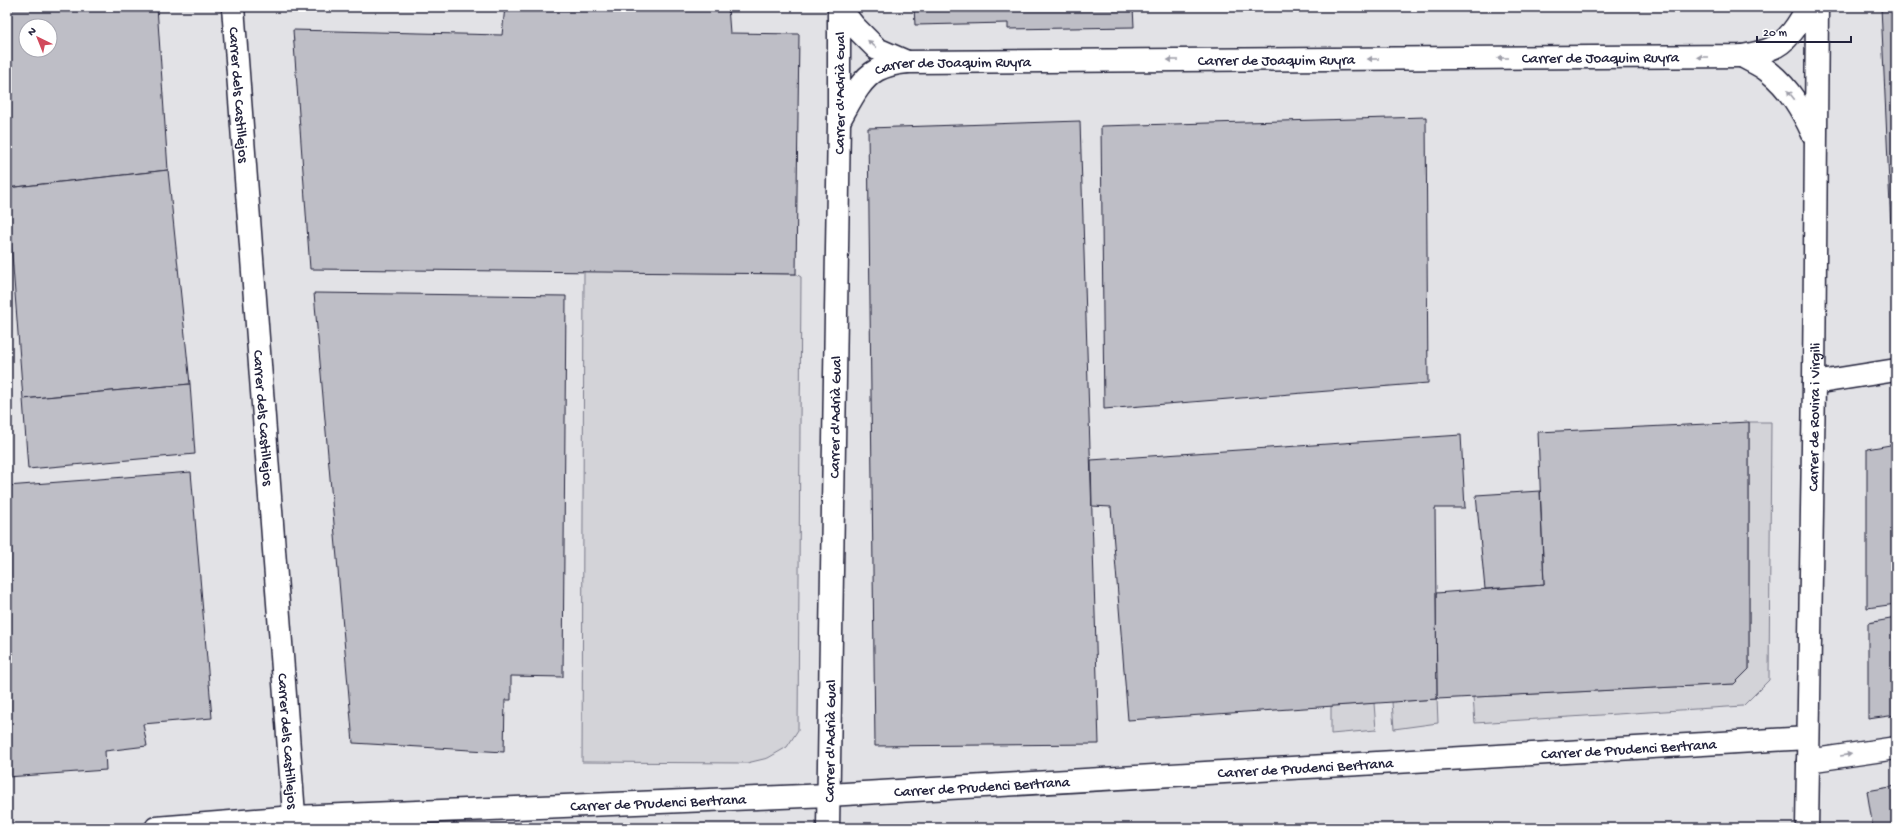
<svg xmlns="http://www.w3.org/2000/svg" width="1903" height="835" font-family="'Gochi Hand',sans-serif">
<style>
.built{fill:#e2e2e6;fill-rule:evenodd}
.green{fill:#d3d3d8;stroke:#7a7a8a}
.building{fill:#bebec6;stroke:#22223b;fill-rule:evenodd}
.lines{fill:none;stroke-linecap:round;stroke-linejoin:round}
.minor-casing{stroke:#22223b;stroke-width:25}
.minor{stroke:#fff;stroke-width:22}
.oneway{fill:#9c9ca7}
.labels{text-anchor:middle;stroke-width:3.5;stroke-linejoin:round;paint-order:stroke}
.street-label{font-size:15px;fill:#22223b;stroke:#fff}
</style>
<rect width="100%" height="100%" fill="#f2f2f3"/>
<filter id="ink" filterUnits="userSpaceOnUse"><feTurbulence type="fractalNoise" baseFrequency=".025" numOctaves="2"/><feDisplacementMap in="SourceGraphic" scale="8" xChannelSelector="R" yChannelSelector="G"/><feConvolveMatrix kernelMatrix="1 2 1 2 8 2 1 2 1" color-interpolation-filters="sRGB"/></filter>
<g filter="url(#ink)">
<path class="built" d="M7,7H1896V828H7ZM26,26H50V50H26Z"/>
<g class="green">
<polygon points="584,271 796,274 801,277 798,730 787,747 768,758 747,763 582,762"/>
<polygon points="1749,422 1771,422 1769,680 1743,706 1475,723 1473,697 1734,684 1749,669"/>
<polygon points="1437,699 1438,723 1394,729 1392,702"/>
<polygon points="1374,703 1376,730 1331,734 1331,706"/>
</g>
<g class="building">
<path d="M7,7H157L168,170L7,188ZM26,26H50V50H26Z"/>
<polygon points="505,7 728,7 730,33 799,34 796,274 310,269 293,30 502,35"/>
<polygon points="914,7 1133,7 1134,27 1008,29 1008,23 915,25"/>
<polygon points="1881,7 1896,7 1896,251 1892,251"/>
<polygon points="1426,117 1428,383 1104,409 1101,126"/>
<polygon points="1080,121 1099,744 875,746 868,128"/>
<polygon points="168,170 190,384 23,399 7,188"/>
<polygon points="314,293 566,296 563,677 511,676 511,700 505,700 504,752 353,743"/>
<polygon points="190,384 195,454 28,469 23,399"/>
<polygon points="1749,422 1749,669 1734,684 1437,699 1436,593 1544,585 1538,432"/>
<polygon points="1461,435 1465,508 1435,508 1437,699 1128,720 1111,507 1092,506 1091,460"/>
<polygon points="1896,444 1896,604 1867,608 1867,449"/>
<polygon points="191,472 212,718 143,724 147,746 105,751 106,770 7,777 7,486"/>
<polygon points="1540,491 1544,585 1485,589 1476,495"/>
<polygon points="1896,618 1896,715 1868,719 1868,623"/>
<polygon points="1896,786 1896,828 1873,828 1867,791"/>
</g>
<g class="lines">
<g class="minor-casing">
<g id="minor">
<path id="s1" d="M233,7L295,828"/>
<polyline points="839,7 854,26 877,49 907,62"/>
<path d="M1742,56C1750,61 1761,65 1769,72C1790,89 1802,110 1813,134"/>
<path id="s2" d="M839,121C849,104 859,80 877,70C886,65 897,63 907,62L1742,56C1751,54 1761,53 1770,49C1787,43 1800,23 1807,7"/>
<polyline points="1814,383 1896,370"/>
<polyline points="1808,761 1896,748"/>
<path id="s3" d="M156,828L294,817L828,795L1808,738"/>
<path id="s4" d="M828,828L839,121V7"/>
<path id="s5" d="M1807,828L1814,383L1817,7"/>
</g>
</g>
<use href="#minor" class="minor"/>
</g>
<defs><path id="oneway-solid" d="M-6-.8H1V-3.2L6.5 0L1 3.2V.8H-6Z"/></defs>
<g class="oneway">
<use href="#oneway-solid" transform="translate(872 44) rotate(-138)"/>
<use href="#oneway-solid" transform="translate(1703 57) rotate(180)"/>
<use href="#oneway-solid" transform="translate(1503 58) rotate(180)"/>
<use href="#oneway-solid" transform="translate(1373 59) rotate(180)"/>
<use href="#oneway-solid" transform="translate(1173 60) rotate(180)"/>
<use href="#oneway-solid" transform="translate(1791 95) rotate(-128)"/>
<use href="#oneway-solid" transform="translate(1846 755) rotate(-9)"/>
</g>
</g>
<g class="labels">
<g class="street-label">
<text dy="5" stroke="none"><textPath href="#s2" startOffset="789">Carrer de Joaquim Ruyra</textPath></text>
<text dy="5" stroke="none"><textPath href="#s2" startOffset="465">Carrer de Joaquim Ruyra</textPath></text>
<text dy="5" stroke="none"><textPath href="#s2" startOffset="141">Carrer de Joaquim Ruyra</textPath></text>
<text dy="5" stroke="none"><textPath href="#s1" startOffset="88">Carrer dels Castillejos</textPath></text>
<text dy="5" stroke="none"><textPath href="#s4" startOffset="735">Carrer d'Adrià Gual</textPath></text>
<text dy="5" stroke="none"><textPath href="#s1" startOffset="412">Carrer dels Castillejos</textPath></text>
<text dy="5" stroke="none"><textPath href="#s4" startOffset="411">Carrer d'Adrià Gual</textPath></text>
<text dy="5" stroke="none"><textPath href="#s5" startOffset="411">Carrer de Rovira i Virgili</textPath></text>
<text dy="5" stroke="none"><textPath href="#s1" startOffset="736">Carrer dels Castillejos</textPath></text>
<text dy="5" stroke="none"><textPath href="#s4" startOffset="87">Carrer d'Adrià Gual</textPath></text>
<text dy="5" stroke="none"><textPath href="#s3" startOffset="1475">Carrer de Prudenci Bertrana</textPath></text>
<text dy="5" stroke="none"><textPath href="#s3" startOffset="1151">Carrer de Prudenci Bertrana</textPath></text>
<text dy="5" stroke="none"><textPath href="#s3" startOffset="827">Carrer de Prudenci Bertrana</textPath></text>
<text dy="5" stroke="none"><textPath href="#s3" startOffset="503">Carrer de Prudenci Bertrana</textPath></text>
</g>
</g>
<rect width="1903" height="835" fill="none" stroke="#fff" stroke-width="24"/>
<rect x="12" y="12" width="1879" height="811" fill="none" stroke="#22223b" stroke-width="1.5" filter="url(#ink)"/>
<g transform="translate(38 38) rotate(317)"><circle r="19" fill="#ffffff" stroke="#a7a7b1"/>
<path d="M0-3L7 15L0 10L-7 15Z" fill="#d1495b"/>
<text y="-6" font-size="11" font-weight="bold" text-anchor="middle" fill="#22223b">N</text>
</g>
<path d="M1757 36v6h94v-6" fill="none" stroke="#22223b" stroke-width="2"/>
<text x="1763" y="36" font-size="12" fill="#22223b" stroke="#ffffff" stroke-width="3" paint-order="stroke">20 m</text>
</svg>
